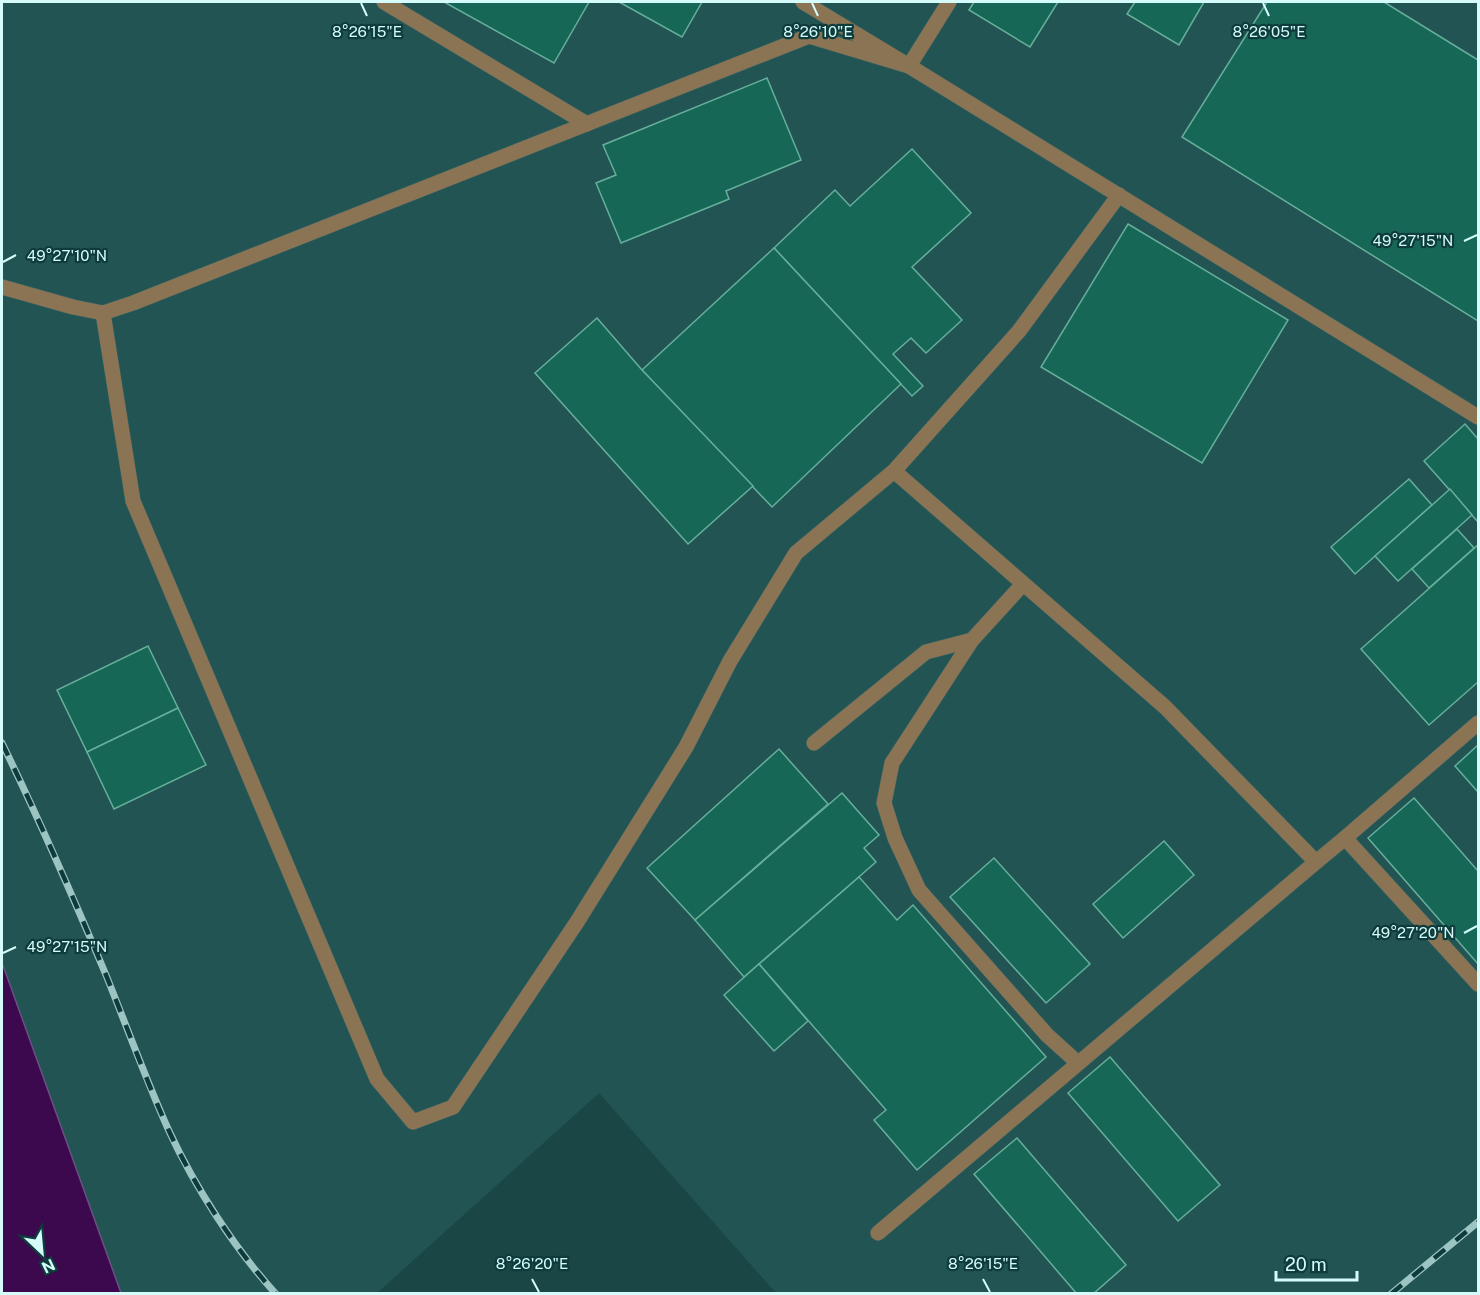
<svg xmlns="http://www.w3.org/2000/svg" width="1480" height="1295" font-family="'Public Sans',sans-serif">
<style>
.built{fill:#235454}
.water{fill:#3c084e;stroke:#6a5182;stroke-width:1.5}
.building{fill:#176756;stroke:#66af9b;stroke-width:1.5}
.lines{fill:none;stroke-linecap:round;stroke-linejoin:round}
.minor-casing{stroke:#386363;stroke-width:16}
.minor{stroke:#8b7454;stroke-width:15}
.rail-casing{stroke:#9cc4c3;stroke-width:7}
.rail{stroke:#0e3b3b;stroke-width:4.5;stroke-dasharray:14;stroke-linecap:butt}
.ticks{fill:none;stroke:#d5fcfb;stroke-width:2}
.ticks-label{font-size:15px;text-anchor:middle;fill:#d5fcfb;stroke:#0e3b3b;stroke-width:4.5;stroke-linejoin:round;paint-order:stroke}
</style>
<rect width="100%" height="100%" fill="#1a4646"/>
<polygon class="built" points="2,2 1478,2 1478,1293 776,1293 599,1093 377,1293 121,1293 2,963"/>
<polygon class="water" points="2,963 5,971 121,1293 2,1293"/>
<g class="building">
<polygon points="444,2 589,2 554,63"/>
<polygon points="619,2 702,2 682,37"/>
<polygon points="974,2 1058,2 1030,47 969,10"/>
<polygon points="1135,2 1204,2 1179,45 1127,14"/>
<polygon points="1267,2 1384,2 1478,60 1478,321 1182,137"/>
<polygon points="767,78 801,160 726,191 729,199 621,243 596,183 616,175 603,145"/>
<polygon points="912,149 971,213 912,267 962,320 926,353 911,338 893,354 923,386 912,396 774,248 835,190 850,206"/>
<polygon points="1128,224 1288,320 1202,463 1041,367"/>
<polygon points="774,248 901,384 772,507 642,370"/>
<polygon points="597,318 642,370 753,486 688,544 535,373"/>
<polygon points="1465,424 1478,439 1478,522 1424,461"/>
<polygon points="1409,479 1432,505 1355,574 1331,547"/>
<polygon points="1450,489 1472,515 1398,581 1375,556"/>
<polygon points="1457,529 1474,548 1429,588 1412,569"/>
<polygon points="1478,545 1478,682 1429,725 1361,649"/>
<polygon points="148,646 178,708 87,752 57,690"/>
<polygon points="178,708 206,765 114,809 87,752"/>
<polygon points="1478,745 1478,792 1455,766"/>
<polygon points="779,749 828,804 695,920 647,868"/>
<polygon points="842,793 879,835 864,848 876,862 744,977 695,920"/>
<polygon points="1414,798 1478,871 1478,964 1368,838"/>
<polygon points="1164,841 1194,875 1123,938 1093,904"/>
<polygon points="994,858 1090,964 1046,1003 950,897"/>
<polygon points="859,877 897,920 913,905 1046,1057 917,1170 874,1120 886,1110 759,964"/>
<polygon points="759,964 808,1021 774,1051 724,995"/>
<polygon points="1110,1057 1220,1185 1178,1221 1068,1093"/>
<polygon points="1017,1138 1126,1265 1093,1294 1077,1294 974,1174"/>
</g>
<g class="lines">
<g class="minor-casing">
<g id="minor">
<polyline points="384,2 587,124"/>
<polyline points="803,2 909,66 949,2"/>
<polyline points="1119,195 1019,331 894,471 1165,707 1316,862 1345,838 1478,984"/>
<polyline points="2,287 73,307 103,313 133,303 809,36 909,66 1478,417"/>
<polyline points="103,313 133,501 377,1079 413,1122 453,1107 577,922 686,747 730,661 796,553 894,471"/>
<polyline points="1023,584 972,640 892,763 884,803 895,838 919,890 1047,1035 1078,1063"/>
<polyline points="814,743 926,652 972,640"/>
<polyline points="1345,838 1478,723"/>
<polyline points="878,1233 1316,862"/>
</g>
</g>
<use href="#minor" class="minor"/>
<g class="rail-casing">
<g id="rail">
<path d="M2,743C39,819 73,897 106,975C127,1027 146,1080 169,1131C195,1187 234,1248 276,1294"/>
<polyline points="1391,1294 1478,1222"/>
</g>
</g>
<use href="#rail" class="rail"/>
</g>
<path class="ticks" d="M361,3L367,16M812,3L818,16M1263,3L1269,16M1464,241L1477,235M3,262L16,255M1464,933L1477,926M3,953L16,947M532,1279L539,1292M983,1279L990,1292"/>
<g class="ticks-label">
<text x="367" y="37">8°26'15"E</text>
<text x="818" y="37">8°26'10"E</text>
<text x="1269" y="37">8°26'05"E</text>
<text x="1413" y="246">49°27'15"N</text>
<text x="67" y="261">49°27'10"N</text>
<text x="1413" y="938">49°27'20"N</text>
<text x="67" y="952">49°27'15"N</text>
<text x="532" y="1269">8°26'20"E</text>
<text x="983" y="1269">8°26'15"E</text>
</g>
<rect width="1480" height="1295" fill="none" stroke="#d5fcfb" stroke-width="6"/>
<g transform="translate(42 1253) rotate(154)" stroke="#0e3b3b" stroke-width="4.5" paint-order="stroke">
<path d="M0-4.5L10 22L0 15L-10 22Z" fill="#d5fcfb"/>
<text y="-9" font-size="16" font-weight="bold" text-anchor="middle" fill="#d5fcfb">N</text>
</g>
<path d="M1276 1271v9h81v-9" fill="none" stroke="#d5fcfb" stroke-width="3"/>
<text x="1285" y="1271" font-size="18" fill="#d5fcfb" stroke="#0e3b3b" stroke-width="4.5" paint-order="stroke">20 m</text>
</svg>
